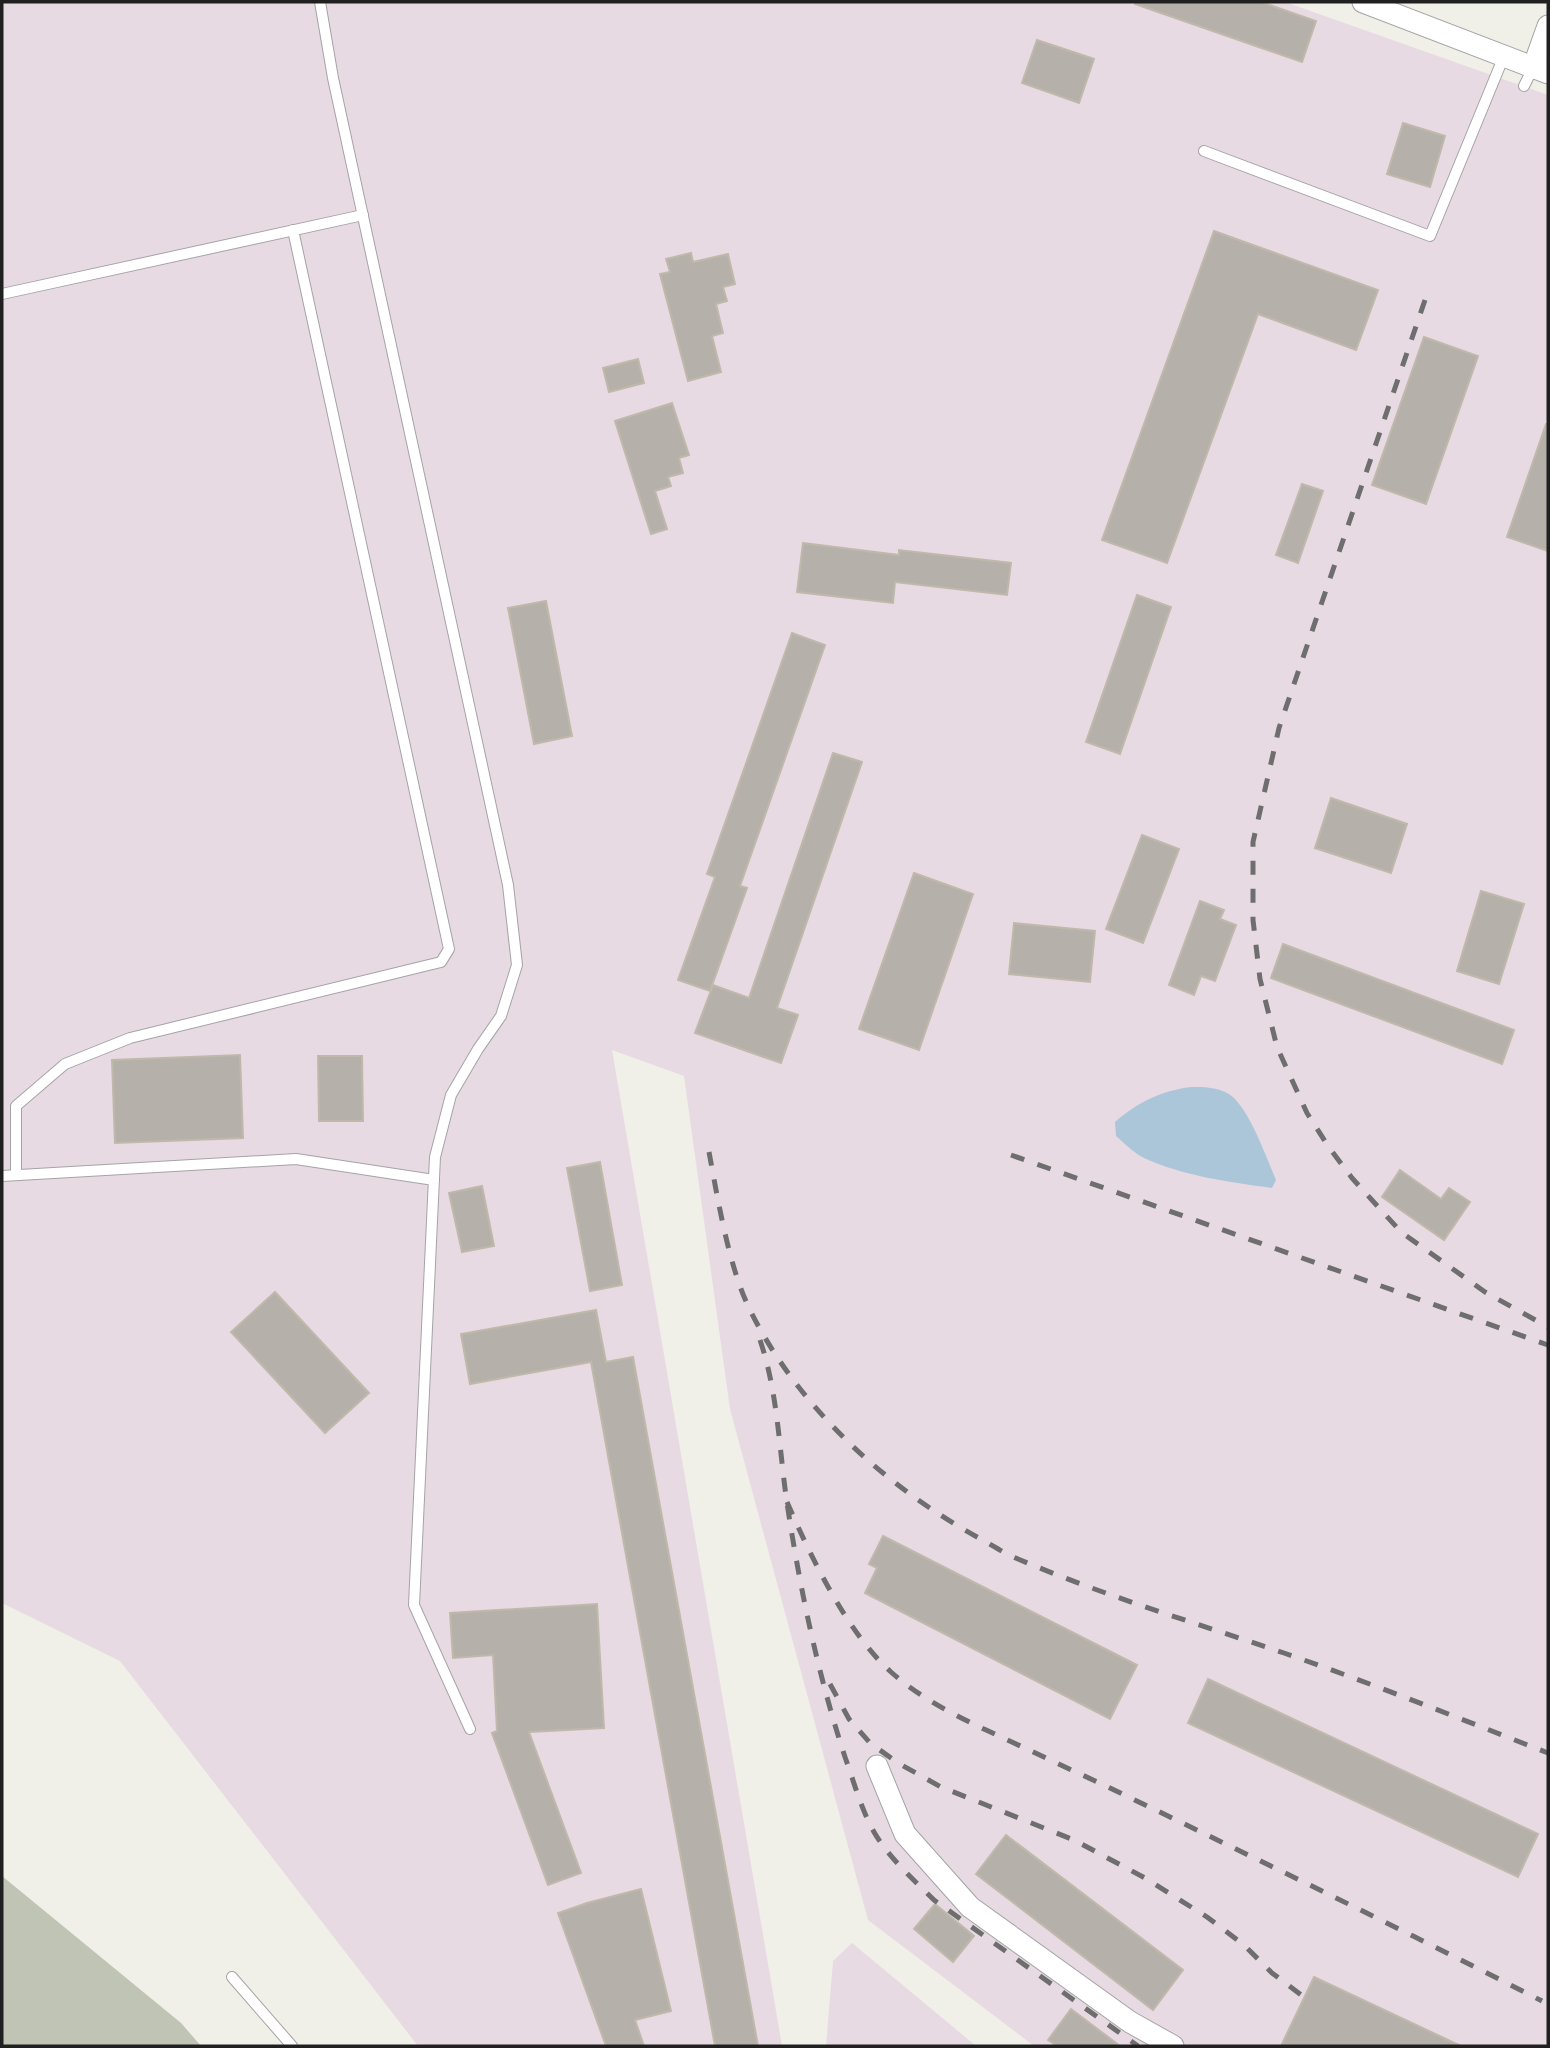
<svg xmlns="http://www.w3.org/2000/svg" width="1550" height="2048" font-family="'PT Sans Narrow',sans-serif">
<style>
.industrial{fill:#e8dae3}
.construction{fill:#c0c4b4}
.water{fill:#acc6d9}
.building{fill:#b5b1aa;stroke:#c0b9ab;stroke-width:2}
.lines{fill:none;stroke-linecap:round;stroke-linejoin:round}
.service-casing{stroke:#a4a4a4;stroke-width:12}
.minor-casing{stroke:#a4a4a4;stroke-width:23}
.service{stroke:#fff;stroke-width:10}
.minor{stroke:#fff;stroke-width:21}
.rail{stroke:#6e6e6e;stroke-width:5;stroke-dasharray:14 14;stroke-linecap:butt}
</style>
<rect width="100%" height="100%" fill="#f0efe8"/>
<g class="industrial">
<polygon points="2,2 1285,2 1548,95 1548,2046 1034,2046 868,1920 730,1409 684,1076 612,1050 782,2046 418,2046 120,1661 2,1603"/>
<polygon points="852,1943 976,2046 826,2046 833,1961"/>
</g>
<polygon class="construction" points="2,1876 181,2023 201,2046 2,2046"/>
<path class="water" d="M1191,1087C1204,1087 1217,1087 1229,1094C1249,1107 1266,1157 1276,1180L1272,1188C1229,1182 1182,1176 1142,1157C1133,1152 1124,1143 1116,1136L1115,1122C1138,1102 1161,1091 1191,1087Z"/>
<g class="building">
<polygon points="1135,2 1261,2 1316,21 1302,62 1135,4"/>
<polygon points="1037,40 1094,59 1079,103 1022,83"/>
<polygon points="1403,123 1445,136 1430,187 1387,174"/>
<polygon points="1214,231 1378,290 1356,350 1258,314 1167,563 1102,540"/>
<polygon points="691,253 693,262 728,254 735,284 723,287 727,301 716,304 723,333 712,336 721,372 688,381 660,274 670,272 666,259"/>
<polygon points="1424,337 1478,356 1426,504 1372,485"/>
<polygon points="638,359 644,383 609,392 603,368"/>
<polygon points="672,403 689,455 679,458 683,473 668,477 671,486 655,491 667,529 651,534 615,421"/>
<polygon points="1546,424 1548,424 1548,551 1507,537"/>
<polygon points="1302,484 1323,491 1298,563 1276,555"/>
<polygon points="803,543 899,555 899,550 1011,563 1007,595 895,582 893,603 797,592"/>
<polygon points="1137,595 1171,607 1120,754 1086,742"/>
<polygon points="546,601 572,736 534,744 508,608"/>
<polygon points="792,633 825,645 740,886 747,888 710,991 678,980 715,877 707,874"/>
<polygon points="833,753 862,762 777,1008 798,1015 781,1063 695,1033 713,985 749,998"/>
<polygon points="1331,798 1407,824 1391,873 1315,848"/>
<polygon points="1142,835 1179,849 1143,943 1106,929"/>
<polygon points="914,873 973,894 919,1050 859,1029"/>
<polygon points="1481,891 1524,904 1499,984 1457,971"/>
<polygon points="1200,901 1224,910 1220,919 1236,925 1215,981 1201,976 1194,995 1169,985"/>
<polygon points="1014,923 1095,931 1090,982 1009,974"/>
<polygon points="1283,944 1514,1030 1502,1064 1271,978"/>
<polygon points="240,1055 243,1138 115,1143 112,1060"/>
<polygon points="318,1056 362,1056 363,1121 319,1121"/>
<polygon points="600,1162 622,1285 590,1291 567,1168"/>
<polygon points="1400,1170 1441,1199 1449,1188 1470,1202 1444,1240 1382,1197"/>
<polygon points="482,1186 494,1246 462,1252 449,1193"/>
<polygon points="275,1292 369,1393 325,1433 231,1332"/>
<polygon points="596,1310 606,1362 633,1357 758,2046 715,2046 591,1362 470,1384 461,1334"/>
<polygon points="883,1536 1137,1665 1110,1719 865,1593 877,1568 869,1564"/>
<polygon points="597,1604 604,1728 529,1732 581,1873 548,1885 492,1733 497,1731 493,1655 453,1658 450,1613"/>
<polygon points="1208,1679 1538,1834 1518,1877 1188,1723"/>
<polygon points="1006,1835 1183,1970 1153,2010 976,1874"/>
<polygon points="641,1889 671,2011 635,2020 644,2046 606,2046 558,1913 587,1903"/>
<polygon points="935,1904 974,1936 953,1962 914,1929"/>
<polygon points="1314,1977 1461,2046 1281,2046"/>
<polygon points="1071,2009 1120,2046 1057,2046 1048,2040"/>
</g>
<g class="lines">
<g class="service-casing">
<g id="service">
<polyline points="320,2 333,78 508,885 517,965 501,1016 478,1049 451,1095 435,1157 414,1605 470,1729"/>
<polyline points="1524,86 1533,68"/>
<polyline points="1204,151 1430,236 1504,56"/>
<polyline points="2,294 363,215"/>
<polyline points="16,1175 16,1106 65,1064 130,1038 441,962 449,949 293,230"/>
<polyline points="2,1176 296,1159 434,1180"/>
<polyline points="232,1977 292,2046"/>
</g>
</g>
<g class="minor-casing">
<g id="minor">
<polyline points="1363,2 1548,73"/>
<polyline points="1533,68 1548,26"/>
<polyline points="877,1766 905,1834 970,1907 1130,2022 1173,2046"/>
</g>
</g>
<use href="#service" class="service"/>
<use href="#minor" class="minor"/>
<g class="rail">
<polyline points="1425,300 1279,728 1253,842 1253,920 1260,979 1277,1047 1307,1113 1328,1146 1352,1178 1401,1232 1485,1292 1548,1327"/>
<path d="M709,1152C718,1200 729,1269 751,1312C799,1408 886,1487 979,1538C992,1545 1005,1554 1018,1559C1105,1596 1196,1623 1284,1653C1373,1684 1461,1719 1548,1753"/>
<polyline points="1011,1155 1548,1345"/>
<path d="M760,1340C778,1393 779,1449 787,1503C800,1589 818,1675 845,1757C854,1782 861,1809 874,1832C889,1858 913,1879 934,1900L1138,2046"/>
<path d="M787,1502C810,1555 847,1633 891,1672C927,1704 971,1723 1014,1743C1046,1758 1078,1773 1110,1788C1255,1858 1399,1928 1542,2001"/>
<polyline points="830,1684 849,1719 870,1743 898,1763 941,1787 1074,1840 1145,1878 1207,1917 1244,1945 1272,1973 1304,1997"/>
</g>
</g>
<rect width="1550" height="2048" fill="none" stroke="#202020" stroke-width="7"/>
</svg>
